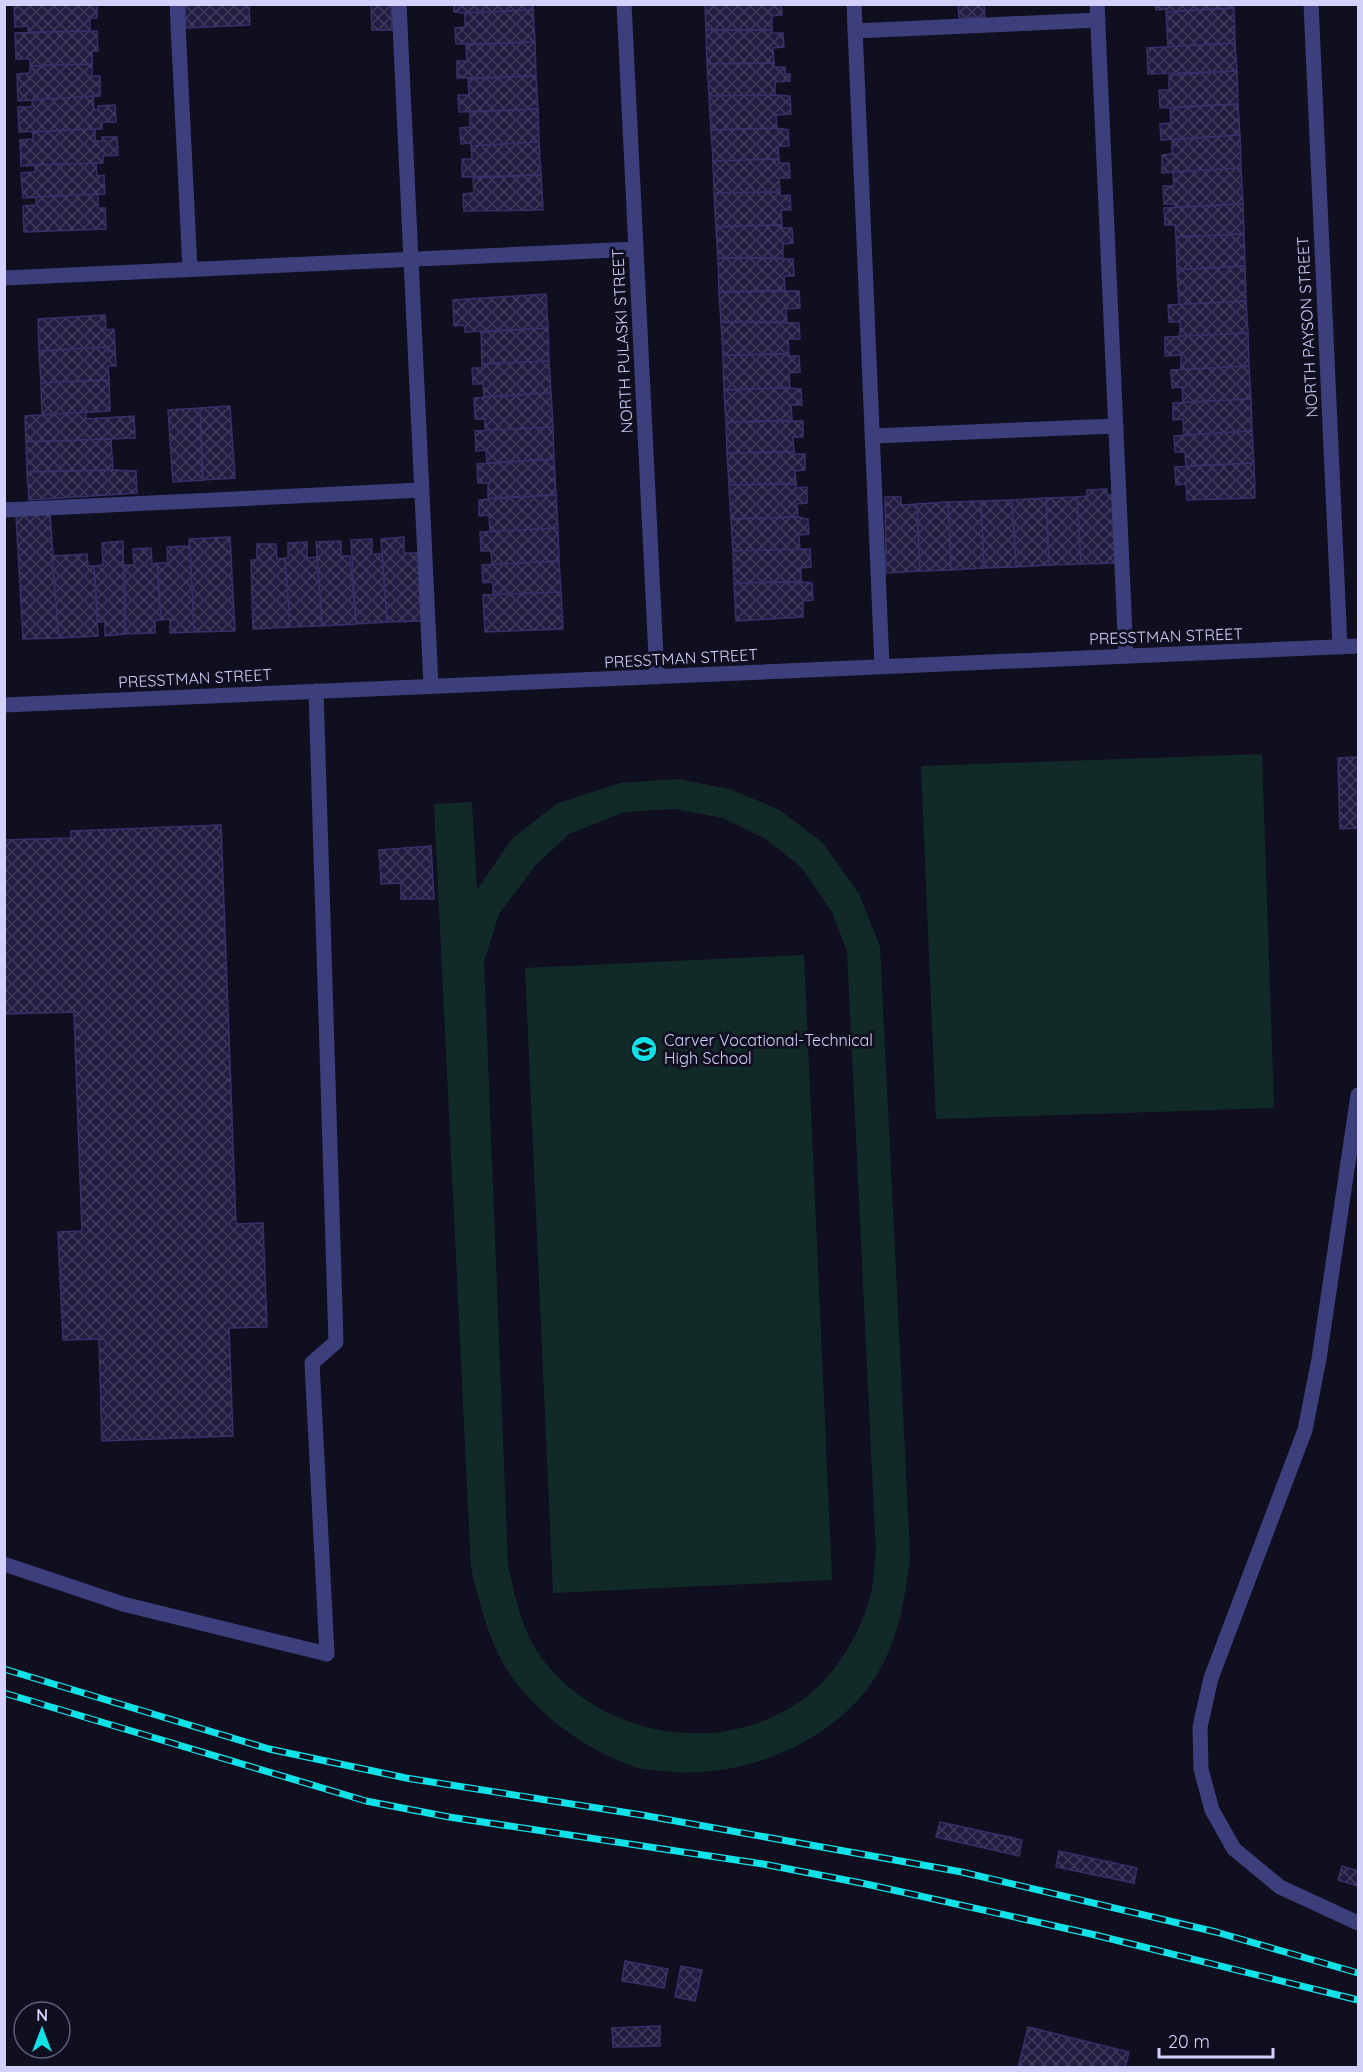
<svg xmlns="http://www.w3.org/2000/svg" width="1363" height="2072" font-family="Quicksand,sans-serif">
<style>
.garden{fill:#122a27;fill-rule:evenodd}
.building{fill:url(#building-cross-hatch);stroke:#37306a;stroke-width:1.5}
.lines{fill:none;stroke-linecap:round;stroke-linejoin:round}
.lane{stroke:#3d3f7c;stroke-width:15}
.street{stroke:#3d3f7c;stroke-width:15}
.rail-casing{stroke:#10e2e8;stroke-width:7}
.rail{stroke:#100f20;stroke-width:4.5;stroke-dasharray:14;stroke-linecap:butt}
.labels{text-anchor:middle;stroke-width:6;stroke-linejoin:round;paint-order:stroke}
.street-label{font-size:16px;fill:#d3d1fc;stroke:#100f20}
.poi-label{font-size:16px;fill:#d3d1fc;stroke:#100f20;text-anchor:start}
</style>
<defs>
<pattern id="building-cross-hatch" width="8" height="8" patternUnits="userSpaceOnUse" patternTransform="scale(1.5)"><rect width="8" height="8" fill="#211c40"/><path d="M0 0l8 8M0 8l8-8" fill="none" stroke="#403c5c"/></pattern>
</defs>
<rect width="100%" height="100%" fill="#100f20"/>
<g class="garden">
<polygon points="1262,754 1274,1108 936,1119 921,766"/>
<path d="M678,779L729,789L778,809L822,842L859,894L880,947L910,1555C905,1602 897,1649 868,1688C822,1748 736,1780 662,1771C654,1770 644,1770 635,1767C590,1752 548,1722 518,1685C491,1652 481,1608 471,1568L434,804L472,802L477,890L511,840L556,804L620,783ZM675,809L723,818L766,839L801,867L832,912L847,951L876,1553C874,1567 874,1584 870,1598C861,1631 837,1672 810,1694C732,1757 612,1742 548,1666C523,1637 516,1601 508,1565L484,962L499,914L535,866L569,834L624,812Z"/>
<polygon points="804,955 832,1580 553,1593 525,968"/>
</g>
<g class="building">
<polygon points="14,4 97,4 97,18 90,18 90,31 28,32 28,26 15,27"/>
<polygon points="185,4 249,4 250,25 186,28"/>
<polygon points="371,4 391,4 392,30 372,30"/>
<polygon points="454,4 533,4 533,10 465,13 454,12"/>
<polygon points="705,4 781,4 782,15 772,16 772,30 706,30"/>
<polygon points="958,4 984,4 985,17 959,18"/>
<polygon points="1155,4 1234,4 1234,8 1166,12 1166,9 1156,10"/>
<polygon points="1234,8 1235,43 1168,47 1166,12"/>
<polygon points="533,10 535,42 456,44 455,28 465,27 465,13"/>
<polygon points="706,30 772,30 772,33 783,33 784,47 773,48 774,63 707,64"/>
<polygon points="97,31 98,51 92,51 92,64 30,66 30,59 16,59 15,33"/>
<polygon points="535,42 536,76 457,78 457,61 467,61 466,45"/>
<polygon points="1235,43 1237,71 1148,74 1147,48"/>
<polygon points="774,63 774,67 785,67 785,74 790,74 790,81 775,82 775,95 709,96 707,64"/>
<polygon points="92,64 92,76 100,76 100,96 18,101 17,74 30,73 30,66"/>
<polygon points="1237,71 1238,104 1160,108 1159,90 1169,90 1169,75"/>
<polygon points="536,76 538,109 459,112 458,95 469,95 468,79"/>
<polygon points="775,95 790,96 791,114 776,115 777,128 711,130 709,96"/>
<polygon points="93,96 94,110 98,109 98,106 115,105 116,122 102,122 102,129 19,132 18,107 32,107 32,100"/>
<polygon points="1238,104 1240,135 1161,140 1160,124 1171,123 1170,108"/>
<polygon points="538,109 539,142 471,146 471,143 461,144 460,128 470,127 470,112"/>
<polygon points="777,128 788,130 789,146 778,146 779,159 713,161 711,130"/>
<polygon points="95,129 95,141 102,141 102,137 117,137 118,155 103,156 103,163 21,166 20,140 33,139 33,132"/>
<polygon points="1240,135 1241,168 1162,173 1162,155 1172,154 1172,140"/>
<polygon points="539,142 541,175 462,177 462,159 472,159 471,146"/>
<polygon points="779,159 779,163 789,163 790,178 779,178 780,192 714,193 713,161"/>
<polygon points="96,163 97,176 104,175 105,194 23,198 21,173 35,172 35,165"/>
<polygon points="1241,168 1243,204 1175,207 1174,204 1164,204 1163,186 1174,186 1173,172"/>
<polygon points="541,175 543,210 464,211 463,194 474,193 473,178"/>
<polygon points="780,192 780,196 790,195 791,210 781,210 782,225 716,227 714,193"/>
<polygon points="98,194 98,208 105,208 106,229 24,232 23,206 36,205 36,197"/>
<polygon points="1243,204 1244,234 1176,237 1175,225 1165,225 1164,208"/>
<polygon points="782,225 782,228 792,228 793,243 783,244 783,258 718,258 716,227"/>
<polygon points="1244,234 1245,266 1177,270 1176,237"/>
<polygon points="718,258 793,259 794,276 784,276 785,290 719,292"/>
<polygon points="1245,266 1246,301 1179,305 1177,270"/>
<polygon points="799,291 800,308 786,309 787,322 721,322 719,292"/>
<polygon points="546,294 548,328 465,332 464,325 454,326 453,300"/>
<polygon points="1246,301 1248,333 1180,337 1180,322 1169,322 1168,305"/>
<polygon points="105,315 106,330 114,329 115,350 108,352 107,347 39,351 38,319"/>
<polygon points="721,322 799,323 800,339 788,339 789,354 723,355"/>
<polygon points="548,328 549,361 482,364 481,332"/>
<polygon points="1248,333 1249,366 1181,370 1181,355 1165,356 1165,337"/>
<polygon points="107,347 108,352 115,350 116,366 108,366 109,380 41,383 39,351"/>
<polygon points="789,354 789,356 799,356 800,372 789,373 790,388 724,390 723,355"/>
<polygon points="549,361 551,393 484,397 483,384 473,384 472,368 482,368 482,364"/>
<polygon points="1249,366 1251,399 1183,403 1182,387 1172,388 1171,370"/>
<polygon points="109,380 110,411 42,415 41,383"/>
<polygon points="790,388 801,389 802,405 791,405 792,420 726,422 724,390"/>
<polygon points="551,393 553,427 485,431 485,419 475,419 474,398"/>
<polygon points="1251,399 1252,431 1184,435 1183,419 1173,420 1173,403"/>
<polygon points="230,406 235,478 203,480 200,408"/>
<polygon points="200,408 203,480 173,482 168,410"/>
<polygon points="86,412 86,419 134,416 135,438 26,442 25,416"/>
<polygon points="803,421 803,437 793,437 794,452 727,453 726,422"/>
<polygon points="553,427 554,459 487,463 486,450 476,451 475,431"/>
<polygon points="1252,431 1254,463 1186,466 1185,452 1175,452 1174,436"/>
<polygon points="111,439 113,470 27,472 26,442"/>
<polygon points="794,452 794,454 805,454 805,470 795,471 796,484 729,485 727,453"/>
<polygon points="554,459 556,495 488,498 488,483 478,483 477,464"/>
<polygon points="1254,463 1255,498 1187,500 1186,484 1176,485 1175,467"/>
<polygon points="113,470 136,471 137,493 29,500 27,472"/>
<polygon points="796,484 796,488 807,487 807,503 797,504 798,517 731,519 729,485"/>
<polygon points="1107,489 1107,495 1112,495 1115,563 1081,564 1077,497 1087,496 1087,490"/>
<polygon points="556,495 558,528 490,532 489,515 479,516 479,500"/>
<polygon points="885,497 901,497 901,505 917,504 920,571 886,573"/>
<polygon points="1077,497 1081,564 1049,565 1046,498"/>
<polygon points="1046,498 1049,565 1016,567 1012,500"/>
<polygon points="1012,500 1016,567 984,568 981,501"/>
<polygon points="981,501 984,568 951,570 948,502"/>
<polygon points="948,502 951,570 920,571 917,504"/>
<polygon points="50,513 59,638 23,639 16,515"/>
<polygon points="798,517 808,519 809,534 799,535 800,550 733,551 731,519"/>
<polygon points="558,528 559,561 492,565 491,551 481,551 480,532"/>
<polygon points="230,537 235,631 194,632 189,539"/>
<polygon points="404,537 404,553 418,553 421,621 387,622 381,539"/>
<polygon points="372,539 372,554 382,554 387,622 356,624 351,540"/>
<polygon points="123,541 125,634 105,636 105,622 98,622 94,566 103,565 102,543"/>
<polygon points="341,541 341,556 350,556 356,624 322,626 316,542"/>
<polygon points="307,542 307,558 317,557 322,626 290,627 285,558 288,558 288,543"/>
<polygon points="257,544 276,544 277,559 285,558 290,627 253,629 251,560 257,560"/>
<polygon points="190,546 194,632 170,633 170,619 161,620 157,563 168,563 167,547"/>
<polygon points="151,548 152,564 157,563 161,620 155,620 155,633 125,634 125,565 134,565 133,549"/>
<polygon points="810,549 811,567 801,568 801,582 734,583 733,551"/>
<polygon points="87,554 88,566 94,566 98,636 59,638 52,556"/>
<polygon points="559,561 561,592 493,595 493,582 483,583 482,565"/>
<polygon points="801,582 812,583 813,600 803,601 803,617 736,621 734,583"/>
<polygon points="561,592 563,629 485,632 483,595"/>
<polygon points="1358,757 1358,828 1340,829 1338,758"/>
<polygon points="221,825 236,1224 263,1223 267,1327 229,1328 233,1436 102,1441 99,1339 63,1340 58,1232 82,1231 74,1012 4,1014 4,840 71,838 71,831"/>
<polygon points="431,846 434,899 401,899 401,883 381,884 379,850"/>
<polygon points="940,1822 1022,1840 1019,1856 936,1837"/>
<polygon points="1059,1851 1137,1868 1134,1883 1056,1867"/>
<polygon points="1342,1866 1358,1871 1358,1886 1338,1880"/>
<polygon points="625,1961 668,1969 664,1988 622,1981"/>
<polygon points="681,1966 702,1970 695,2001 675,1997"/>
<polygon points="660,2026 660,2046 613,2047 612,2028"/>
<polygon points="1028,2027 1129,2052 1125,2068 1018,2068"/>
</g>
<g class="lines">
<g class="lane">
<polyline points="177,4 190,269"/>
<polyline points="399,4 431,686"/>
<polyline points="854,4 882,666"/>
<polyline points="1097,4 1126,656"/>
<polyline points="855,31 1098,20"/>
<polyline points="4,278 636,249"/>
<polyline points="873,436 1116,426"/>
<polyline points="4,510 421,490"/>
<polyline points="1358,1095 1319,1359 1305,1430 1211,1678 1200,1727 1201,1769 1212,1810 1234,1849 1280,1887 1358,1923"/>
<polyline points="4,1564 123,1604 327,1654 312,1363 336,1342 316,691"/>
</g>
<g class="street">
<polyline points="624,4 657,677"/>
<polyline points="1311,4 1340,647"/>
<polyline points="4,705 1358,646"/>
</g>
<g class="rail-casing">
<g id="rail">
<polyline points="4,1669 269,1749 406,1778 642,1815 962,1872 1216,1932 1358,1973"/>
<polyline points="4,1693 366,1801 449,1817 763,1864 866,1884 1091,1934 1358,2000"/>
</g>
</g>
<use href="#rail" class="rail"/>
</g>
<defs>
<g id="school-disc" transform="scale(1.35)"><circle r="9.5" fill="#10e2e8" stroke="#100f20"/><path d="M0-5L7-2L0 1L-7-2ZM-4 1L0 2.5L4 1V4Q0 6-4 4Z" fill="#111"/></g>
</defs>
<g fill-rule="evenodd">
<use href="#school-disc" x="644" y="1049"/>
</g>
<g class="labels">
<g class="street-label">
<text transform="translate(1307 327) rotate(-93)" y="6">NORTH PAYSON STREET</text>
<text transform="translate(622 341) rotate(-93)" y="6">NORTH PULASKI STREET</text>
<text transform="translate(1166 636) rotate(-2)" y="6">PRESSTMAN STREET</text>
<text transform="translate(681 658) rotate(-3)" y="6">PRESSTMAN STREET</text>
<text transform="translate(195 678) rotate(-3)" y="6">PRESSTMAN STREET</text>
</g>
<g class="poi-label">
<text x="664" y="1046">Carver Vocational-Technical<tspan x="664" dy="18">High School</tspan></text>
</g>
</g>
<rect width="1363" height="2072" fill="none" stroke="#d3d1fc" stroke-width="12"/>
<g transform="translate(42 2030)"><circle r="28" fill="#100f20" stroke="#5e5d78" stroke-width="1.5"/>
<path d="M0-4.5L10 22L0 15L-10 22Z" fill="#10e2e8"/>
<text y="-9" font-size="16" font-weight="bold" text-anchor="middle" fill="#d3d1fc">N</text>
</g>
<path d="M1159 2048v9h114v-9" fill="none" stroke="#d3d1fc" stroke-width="3"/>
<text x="1168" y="2048" font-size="18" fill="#d3d1fc" stroke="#100f20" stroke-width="4.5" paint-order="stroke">20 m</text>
</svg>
